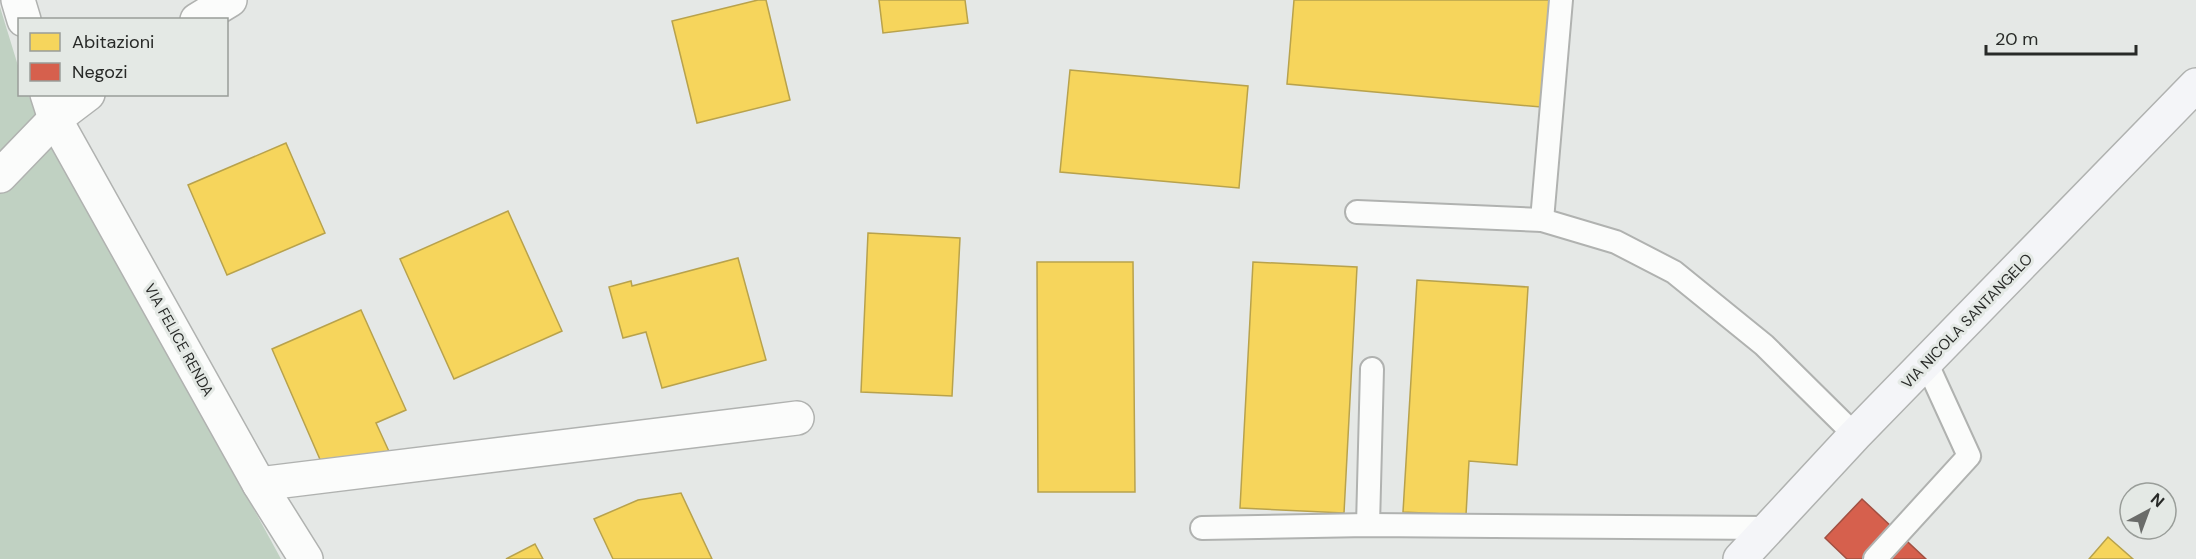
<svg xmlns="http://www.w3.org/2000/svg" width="2196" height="559" font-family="'DM Sans',sans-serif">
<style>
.green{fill:#c0d1c2}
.homes{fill:#f6d55c;stroke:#b8a24c;stroke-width:1.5}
.shops{fill:#d6604d;stroke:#a25042;stroke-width:1.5}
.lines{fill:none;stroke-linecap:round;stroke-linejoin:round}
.lane-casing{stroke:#b0b2b0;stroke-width:26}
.street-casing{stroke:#b0b2b0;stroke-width:36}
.secondary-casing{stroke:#b0b2b0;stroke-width:36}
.lane{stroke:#fbfcfb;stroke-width:22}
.street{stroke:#fbfcfb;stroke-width:33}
.secondary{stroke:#f4f5f8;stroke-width:33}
.labels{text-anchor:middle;stroke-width:6;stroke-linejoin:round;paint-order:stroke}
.street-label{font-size:15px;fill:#282a28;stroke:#e4e9e5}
</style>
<rect width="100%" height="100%" fill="#e5e8e6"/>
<polygon class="green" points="0,7 19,69 20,94 28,95 281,559 0,559"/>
<g class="homes">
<polygon points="758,0 766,0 790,100 697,123 672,21"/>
<polygon points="879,0 965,0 968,23 883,33"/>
<polygon points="1294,0 1551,0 1541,107 1287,84"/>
<polygon points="1070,70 1248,86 1239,188 1060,172"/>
<polygon points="286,143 325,233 227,275 188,185"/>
<polygon points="508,211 562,331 454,379 400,259"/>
<polygon points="868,233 960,238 952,396 861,392"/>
<polygon points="738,258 766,360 662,388 646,332 623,338 609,287 631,281 632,286"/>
<polygon points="1037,262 1133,262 1135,492 1038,492"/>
<polygon points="1253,262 1357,267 1344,513 1240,508"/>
<polygon points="1417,280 1528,287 1517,465 1469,461 1466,515 1403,512"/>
<polygon points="361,310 406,410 376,423 392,458 322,464 272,349"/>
<polygon points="681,493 712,559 613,559 594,519 638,500"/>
<polygon points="2108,537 2133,559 2089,559"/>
<polygon points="535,544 543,559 506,559"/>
</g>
<polygon class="shops" points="1862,499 1926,559 1847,559 1825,538"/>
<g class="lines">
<g class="lane-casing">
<g id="lane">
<polyline points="1357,212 1542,220 1616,242 1674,272 1764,345 1855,435"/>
<polyline points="1542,220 1561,0"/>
<polyline points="1368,525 1372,369"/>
<polyline points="1202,528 1368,525 1769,528"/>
<polyline points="1875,559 1969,456 1926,362"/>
</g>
</g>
<g class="street-casing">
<g id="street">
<polyline points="18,0 24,20"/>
<polyline points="197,20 230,0"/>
<polyline points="47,94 55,119 259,484 306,559"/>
<polyline points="0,176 55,119 88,94"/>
<polyline points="259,484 797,418"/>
</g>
</g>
<g class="secondary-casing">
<polyline id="secondary" points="1740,559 1855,435 2196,85"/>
</g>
<use href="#lane" class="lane"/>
<use href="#street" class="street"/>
<use href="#secondary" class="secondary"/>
</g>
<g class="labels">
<g class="street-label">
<text transform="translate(1967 321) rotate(-46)" y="5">VIA NICOLA SANTANGELO</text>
<text transform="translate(179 340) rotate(61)" y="5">VIA FELICE RENDA</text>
</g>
</g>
<rect x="18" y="18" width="210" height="78" fill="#e4e9e5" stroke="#999d99" stroke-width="1.5"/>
<rect x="30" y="33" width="30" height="18" fill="#f6d55c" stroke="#999d99" stroke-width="1.5"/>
<text x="72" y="48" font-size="18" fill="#282a28">Abitazioni</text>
<rect x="30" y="63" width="30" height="18" fill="#d6604d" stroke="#999d99" stroke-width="1.5"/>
<text x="72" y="78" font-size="18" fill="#282a28">Negozi</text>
<g transform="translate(2148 511) rotate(41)"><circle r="28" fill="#e4e9e5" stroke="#999d99" stroke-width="1.5"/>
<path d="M0-4.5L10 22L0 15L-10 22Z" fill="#6a6c6a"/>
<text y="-9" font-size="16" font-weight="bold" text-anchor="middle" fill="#282a28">N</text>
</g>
<path d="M1986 45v9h150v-9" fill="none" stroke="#282a28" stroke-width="3"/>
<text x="1995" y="45" font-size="18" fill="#282a28" stroke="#e4e9e5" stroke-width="4.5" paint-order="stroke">20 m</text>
</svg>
